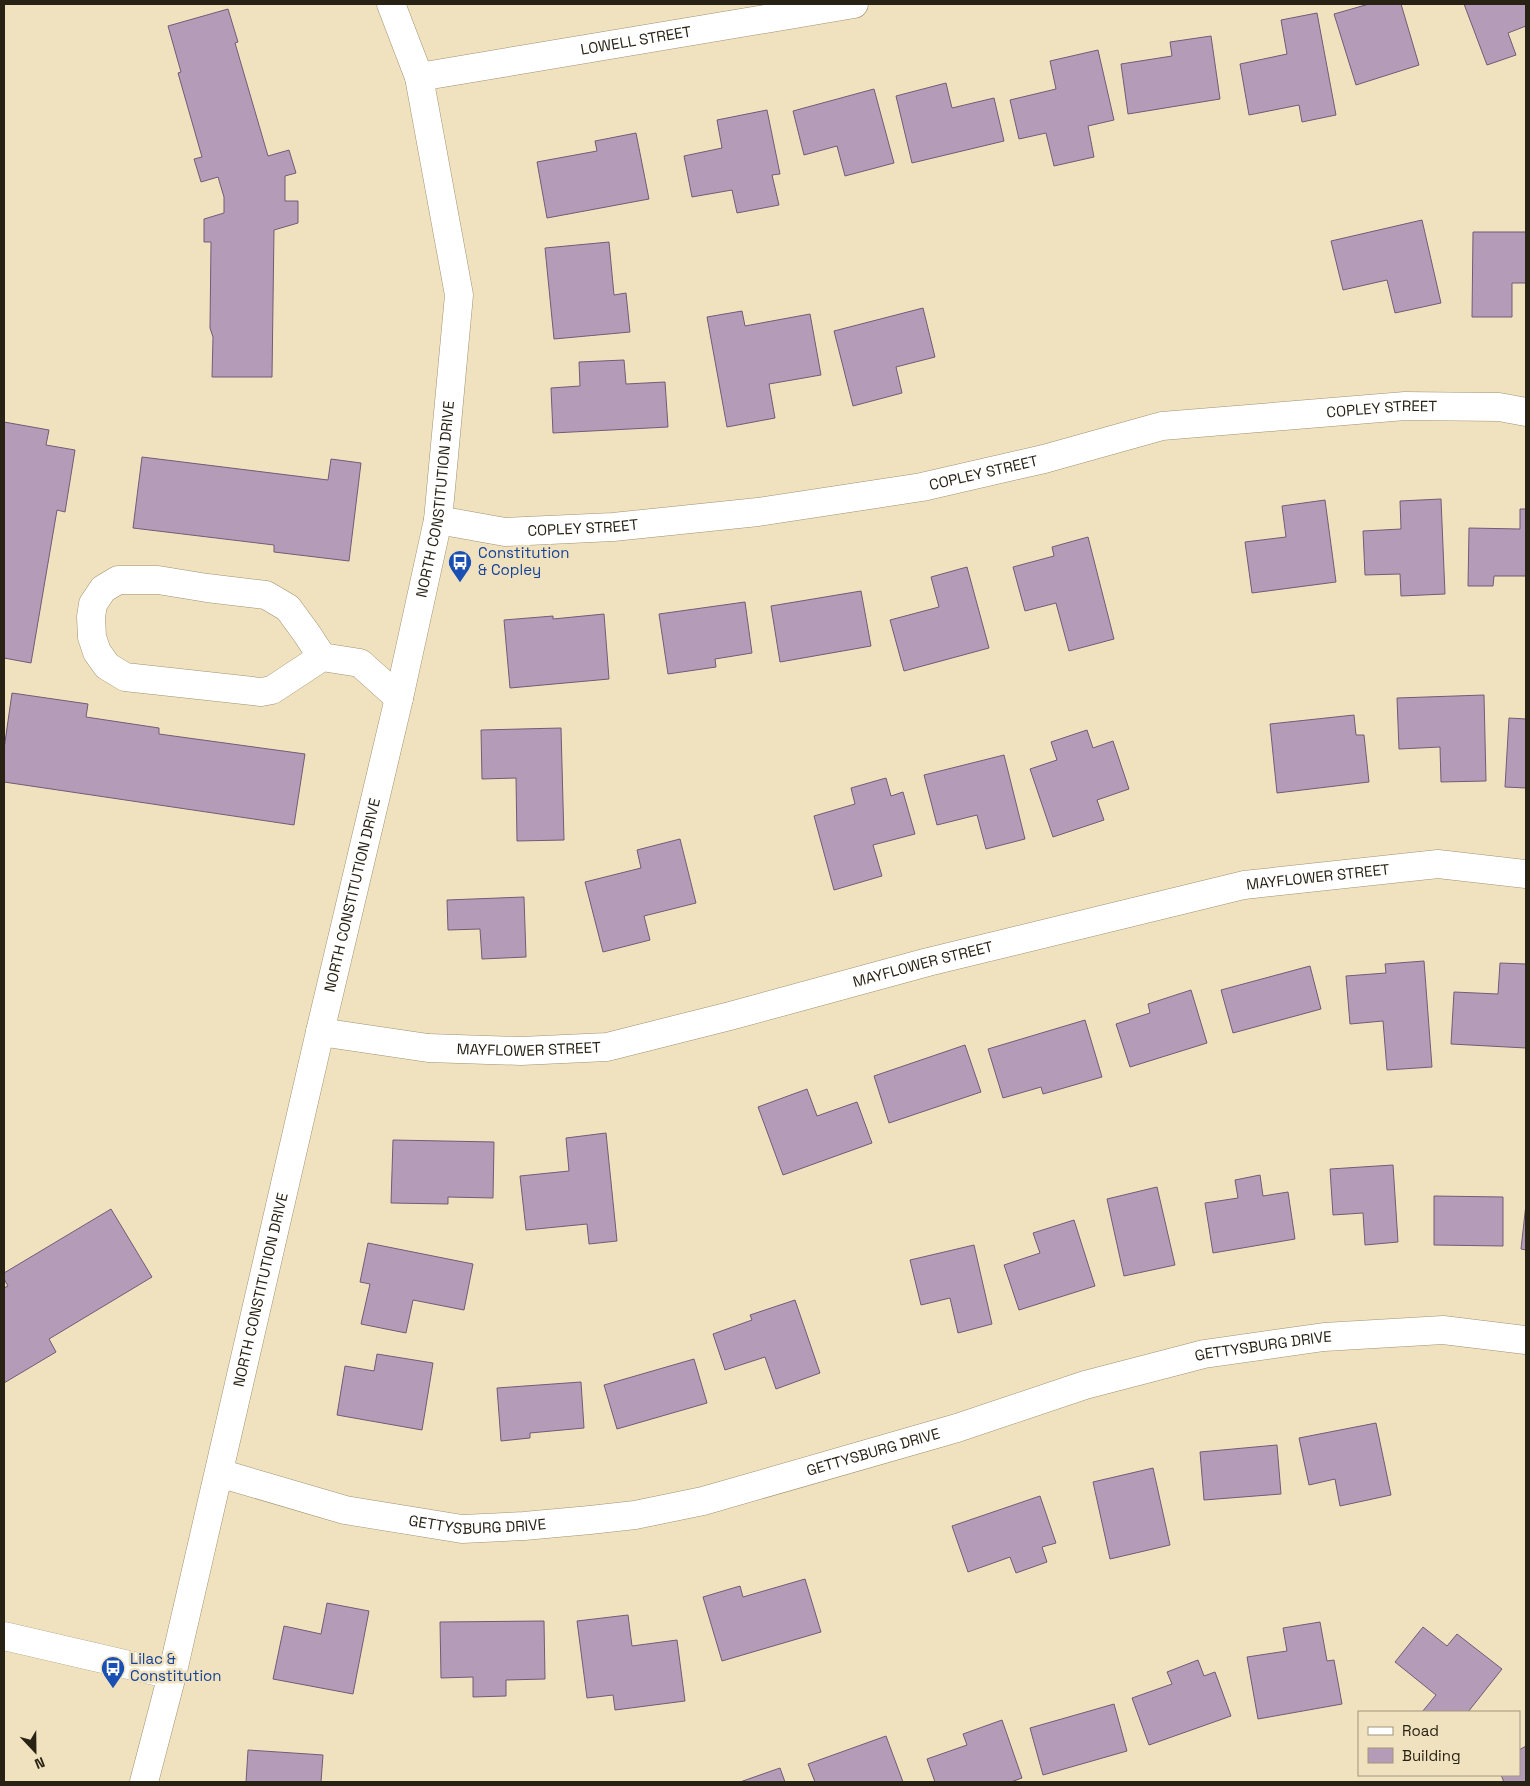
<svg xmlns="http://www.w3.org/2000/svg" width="1530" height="1786" font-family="'Space Grotesk',sans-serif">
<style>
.building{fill:#b49cb9;stroke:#715b76}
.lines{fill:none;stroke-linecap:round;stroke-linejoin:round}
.street-casing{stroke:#a09171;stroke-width:29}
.street{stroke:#fff;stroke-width:28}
.labels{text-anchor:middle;stroke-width:5;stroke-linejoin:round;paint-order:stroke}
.street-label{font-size:15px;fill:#282215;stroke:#f1e2bf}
.transit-label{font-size:15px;fill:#164399;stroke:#f1e2bf;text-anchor:start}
</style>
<rect width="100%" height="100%" fill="#f1e2bf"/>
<g class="building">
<polygon points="1369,4 1401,4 1419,65 1356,85 1334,14"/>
<polygon points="1464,4 1526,4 1526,26 1508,33 1516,55 1487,65"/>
<polygon points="228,9 238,42 235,43 268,156 289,150 296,173 285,176 285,201 298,201 298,223 274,230 272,377 212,377 213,337 210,328 211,242 204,242 204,219 224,213 224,197 218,177 201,182 194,159 202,157 178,73 181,72 168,26"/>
<polygon points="1317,13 1336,115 1302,122 1299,105 1249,115 1240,64 1287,54 1281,20"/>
<polygon points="1211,36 1220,99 1128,114 1121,64 1172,56 1170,42"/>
<polygon points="1098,50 1114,120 1088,126 1094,157 1054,166 1046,133 1019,139 1010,100 1056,89 1050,61"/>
<polygon points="946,83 952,108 994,98 1004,141 912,163 896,96"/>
<polygon points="874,89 894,163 845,176 837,146 804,155 793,111"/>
<polygon points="767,110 780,174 772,175 779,205 737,213 732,190 692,197 684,156 722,148 717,120"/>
<polygon points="636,133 649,199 547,218 537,162 597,151 595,141"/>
<polygon points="1422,220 1441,303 1395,313 1387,280 1343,290 1331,241"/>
<polygon points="1473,232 1526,232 1526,283 1512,283 1512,317 1472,317"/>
<polygon points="609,242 614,295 626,293 630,332 554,339 545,248"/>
<polygon points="923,308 935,357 896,367 902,393 853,406 834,331"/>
<polygon points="742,311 745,326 810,314 821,375 769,384 775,418 727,427 707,317"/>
<polygon points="624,360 626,384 665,382 668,427 553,433 551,388 580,386 579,362"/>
<polygon points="4,422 49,430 46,445 75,450 65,512 57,510 31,663 4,658"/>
<polygon points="142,457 328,480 331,459 361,463 349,561 274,552 274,545 133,528"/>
<polygon points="1441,499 1445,594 1401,596 1400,574 1365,575 1363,531 1401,529 1400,501"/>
<polygon points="1325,500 1336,582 1252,593 1245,542 1286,537 1282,506"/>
<polygon points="1520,509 1526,509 1526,576 1494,576 1493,586 1468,586 1469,528 1520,529"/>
<polygon points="1088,537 1114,639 1069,651 1056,603 1025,611 1013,567 1054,556 1052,547"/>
<polygon points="967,567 989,648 904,671 890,620 939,607 931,577"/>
<polygon points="861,591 871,646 780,662 771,606"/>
<polygon points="745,602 752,653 715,659 716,667 668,674 659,614"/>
<polygon points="604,614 609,679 510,688 504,620 553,616 553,619"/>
<polygon points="12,693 88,704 86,717 159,728 159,734 305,754 294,825 4,782 4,749"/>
<polygon points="1484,695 1486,781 1441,782 1440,747 1399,749 1397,698"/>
<polygon points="1354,715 1356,735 1364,735 1369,782 1277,793 1270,724"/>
<polygon points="1509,718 1526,719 1526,788 1505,787"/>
<polygon points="561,728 564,840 517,841 516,778 482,779 481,730"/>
<polygon points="1087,730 1093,748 1113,741 1129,789 1097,800 1104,820 1053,837 1030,769 1057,760 1051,742"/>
<polygon points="1004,755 1025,839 986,849 977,815 937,825 924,775"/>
<polygon points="886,778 891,796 903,792 915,834 873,845 882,876 834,890 814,816 855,804 851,788"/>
<polygon points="680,839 696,903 644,916 650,940 603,952 585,882 641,868 637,850"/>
<polygon points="524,897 526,957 482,959 480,929 448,930 447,900"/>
<polygon points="1424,961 1432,1067 1387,1070 1383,1021 1350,1024 1346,976 1386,973 1385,964"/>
<polygon points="1500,963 1526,964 1526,1048 1451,1044 1454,992 1498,994"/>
<polygon points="1310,966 1321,1009 1233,1033 1221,990"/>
<polygon points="1191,990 1207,1043 1130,1067 1116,1024 1150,1013 1148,1004"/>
<polygon points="1085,1020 1102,1077 1043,1094 1041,1087 1003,1098 988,1049"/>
<polygon points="965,1045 981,1092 889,1123 874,1076"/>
<polygon points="807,1089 817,1116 857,1102 872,1143 783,1175 758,1107"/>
<polygon points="606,1133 617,1241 589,1244 587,1224 526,1230 520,1176 569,1171 566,1138"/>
<polygon points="393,1140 494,1142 493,1198 448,1197 448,1204 391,1203"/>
<polygon points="1393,1165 1398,1242 1365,1245 1363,1213 1333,1215 1330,1169"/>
<polygon points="1260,1175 1263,1196 1288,1192 1295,1239 1213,1253 1205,1203 1238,1198 1235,1180"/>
<polygon points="1157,1187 1175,1265 1124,1276 1107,1199"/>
<polygon points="1434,1196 1503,1197 1503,1246 1434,1245"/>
<polygon points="1526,1204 1526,1250 1521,1249"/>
<polygon points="111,1209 152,1277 49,1339 56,1352 4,1383 4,1288 8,1286 4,1279 4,1273"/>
<polygon points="1074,1220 1095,1286 1019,1310 1004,1265 1040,1253 1033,1233"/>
<polygon points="368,1243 473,1264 464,1310 413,1300 406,1333 361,1324 370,1284 360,1282"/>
<polygon points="974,1245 992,1324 958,1333 950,1298 921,1305 910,1260"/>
<polygon points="795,1300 820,1373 776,1389 765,1357 725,1370 713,1334 752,1320 750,1315"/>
<polygon points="377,1354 433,1363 422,1430 337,1415 345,1366 374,1371"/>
<polygon points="694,1359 707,1403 617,1429 604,1385"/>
<polygon points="581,1382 584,1428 530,1433 530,1438 501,1441 497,1388"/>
<polygon points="1376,1423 1391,1495 1340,1506 1335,1479 1309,1485 1299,1438"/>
<polygon points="1277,1445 1281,1494 1204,1500 1200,1452"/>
<polygon points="1153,1468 1170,1545 1110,1559 1093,1482"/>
<polygon points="1040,1496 1056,1543 1042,1547 1047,1562 1016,1573 1010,1557 968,1572 952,1526"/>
<polygon points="805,1579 821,1632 722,1661 703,1597 740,1586 743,1597"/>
<polygon points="327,1603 369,1611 353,1694 273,1679 284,1626 321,1634"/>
<polygon points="628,1615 632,1646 677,1640 685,1701 615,1710 613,1695 587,1698 577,1621"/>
<polygon points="544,1621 545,1679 506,1680 506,1696 473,1697 473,1677 441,1678 440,1622"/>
<polygon points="1320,1622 1327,1661 1334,1660 1342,1704 1258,1719 1247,1657 1287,1651 1283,1628"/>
<polygon points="1423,1627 1447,1646 1457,1634 1502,1669 1468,1712 1422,1712 1436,1695 1395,1662"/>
<polygon points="1198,1660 1204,1676 1215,1672 1231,1716 1149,1745 1132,1698 1172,1684 1167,1672"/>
<polygon points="1114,1704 1127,1751 1043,1775 1030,1728"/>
<polygon points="1002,1720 1022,1778 1011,1782 935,1782 927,1759 967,1745 963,1734"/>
<polygon points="886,1736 903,1782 815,1782 808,1764"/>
<polygon points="1526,1746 1526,1782 1504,1782 1501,1775 1519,1775 1519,1750"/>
<polygon points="248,1750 323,1755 321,1782 246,1782"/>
<polygon points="780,1768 785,1782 740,1782"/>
</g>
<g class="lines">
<g class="street-casing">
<g id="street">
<path id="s1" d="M419,77L854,4"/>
<path id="s2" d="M438,520L505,532L613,527L758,512L922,487L1044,459L1162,426L1405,406L1499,407L1526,412"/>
<polyline points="322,657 272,690 261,692 125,677 107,666 97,652 92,637 91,617 93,604 103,589 118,580 158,580 207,588 266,595 288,608 307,634 322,657 360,663 399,698"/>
<path id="s3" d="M320,1032L428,1048L521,1051L607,1047L730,1016L928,962L1244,885L1438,864L1526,874"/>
<path id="s4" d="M219,1473L345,1510L462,1529L524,1526L590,1520L635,1515L703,1501L957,1428L1085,1385L1204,1354L1324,1337L1443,1330L1526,1340"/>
<polyline points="4,1636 172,1675"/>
<path id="s5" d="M144,1782L172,1675L320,1032L399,698L438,520L459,295L419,77L391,4"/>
</g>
</g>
<use href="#street" class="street"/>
</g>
<defs>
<g id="bus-pin" transform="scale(1.25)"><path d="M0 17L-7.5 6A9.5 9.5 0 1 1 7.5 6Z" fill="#1a4fb4" stroke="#f1e2bf"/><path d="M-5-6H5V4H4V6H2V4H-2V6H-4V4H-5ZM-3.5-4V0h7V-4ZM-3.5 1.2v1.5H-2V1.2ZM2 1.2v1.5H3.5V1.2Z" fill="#fff"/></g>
</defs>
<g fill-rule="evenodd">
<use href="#bus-pin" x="460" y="562"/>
<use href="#bus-pin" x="113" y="1668"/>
</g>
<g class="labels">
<g class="street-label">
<text dy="5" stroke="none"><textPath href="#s1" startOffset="220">LOWELL STREET</textPath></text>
<text dy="5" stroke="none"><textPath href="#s2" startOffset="956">COPLEY STREET</textPath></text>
<text dy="5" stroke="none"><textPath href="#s2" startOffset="551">COPLEY STREET</textPath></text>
<text dy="5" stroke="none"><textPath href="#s5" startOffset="1316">NORTH CONSTITUTION DRIVE</textPath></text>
<text dy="5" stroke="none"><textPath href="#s2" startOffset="146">COPLEY STREET</textPath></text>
<text dy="5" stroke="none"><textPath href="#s3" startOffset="1020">MAYFLOWER STREET</textPath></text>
<text dy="5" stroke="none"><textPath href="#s5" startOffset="911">NORTH CONSTITUTION DRIVE</textPath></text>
<text dy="5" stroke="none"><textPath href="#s3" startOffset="615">MAYFLOWER STREET</textPath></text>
<text dy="5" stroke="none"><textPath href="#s3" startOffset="210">MAYFLOWER STREET</textPath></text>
<text dy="5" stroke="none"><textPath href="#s5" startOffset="506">NORTH CONSTITUTION DRIVE</textPath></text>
<text dy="5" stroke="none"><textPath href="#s4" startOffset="1075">GETTYSBURG DRIVE</textPath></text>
<text dy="5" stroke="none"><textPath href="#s4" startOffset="670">GETTYSBURG DRIVE</textPath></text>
<text dy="5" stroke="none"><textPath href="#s4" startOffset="265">GETTYSBURG DRIVE</textPath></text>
</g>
<g class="transit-label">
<text x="478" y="558">Constitution<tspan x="478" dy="17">&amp; Copley</tspan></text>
<text x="130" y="1664">Lilac &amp;<tspan x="130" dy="17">Constitution</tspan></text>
</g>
</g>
<rect width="1530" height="1786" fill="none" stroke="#282215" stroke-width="10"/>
<rect x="1358" y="1711" width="162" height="65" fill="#f1e2bf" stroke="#a1957b"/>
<rect x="1368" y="1727" width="25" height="8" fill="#ffffff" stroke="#a1957b"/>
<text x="1402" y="1736" font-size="15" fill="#282215">Road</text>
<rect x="1368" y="1748" width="25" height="15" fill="#b49cb9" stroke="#a1957b"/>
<text x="1402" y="1761" font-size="15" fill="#282215">Building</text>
<g transform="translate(35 1751) rotate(158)" stroke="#f1e2bf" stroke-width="4" paint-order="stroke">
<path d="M0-4L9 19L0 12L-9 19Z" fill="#282215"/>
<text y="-8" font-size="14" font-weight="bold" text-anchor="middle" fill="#282215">N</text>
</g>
</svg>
